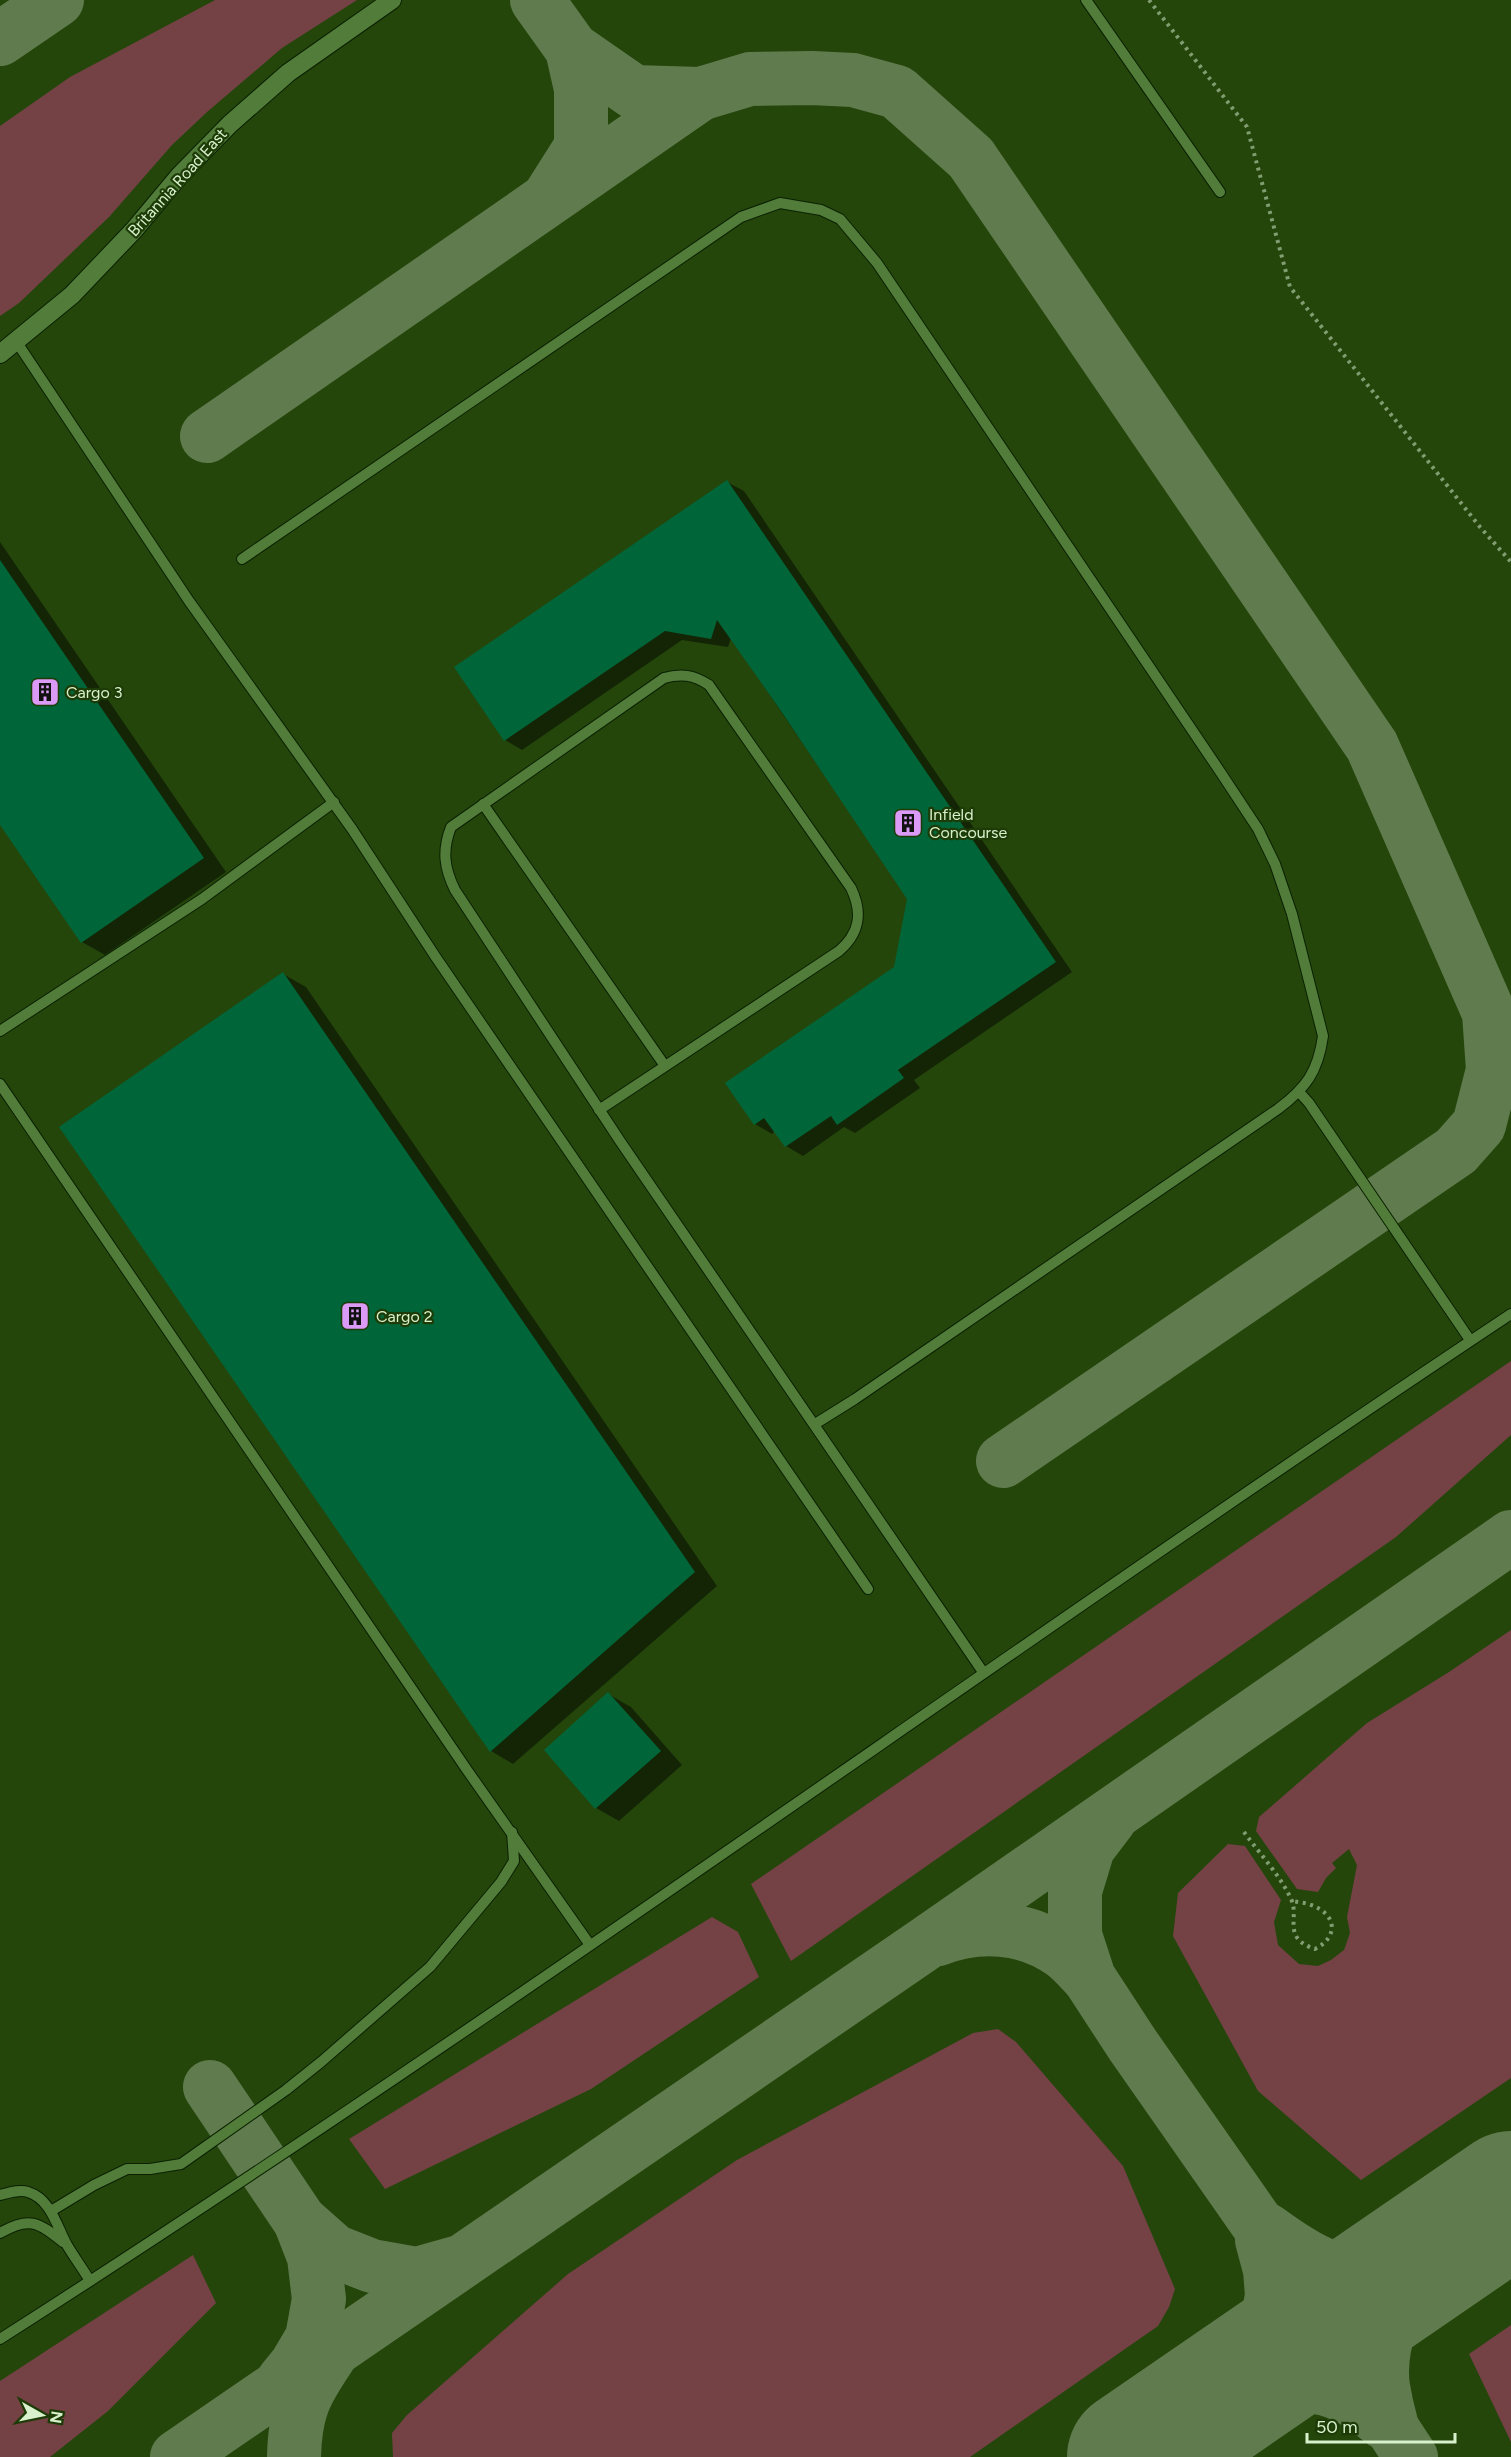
<svg xmlns="http://www.w3.org/2000/svg" width="1511" height="2457" font-family="Figtree,sans-serif">
<style>
.built{fill:#24460b}
.green{fill:#744145}
.shadow{fill:#0007}
.lines{fill:none;stroke-linecap:round;stroke-linejoin:round}
.taxiway{stroke:#607c4e;stroke-width:54}
.runway{stroke:#607c4e;stroke-width:134}
.building{fill:#006639}
.lane-casing{stroke:#0b2000;stroke-width:12}
.street-casing{stroke:#0b2000;stroke-width:20}
.path{stroke:#829d71;stroke-width:4;stroke-dasharray:3 4.5;stroke-linecap:butt}
.lane{stroke:#517c39;stroke-width:10}
.street{stroke:#517c39;stroke-width:18}
.labels{text-anchor:middle;stroke-width:4.5;stroke-linejoin:round;paint-order:stroke}
.street-label{font-size:16px;fill:#d8f0cc;stroke:#1c3b06}
.poi-label{font-size:16px;fill:#d8f0cc;stroke:#1c3b06;text-anchor:start}
</style>
<rect width="100%" height="100%" fill="#1c3b06"/>
<rect class="built" x="0" y="0" width="1511" height="2457"/>
<g class="green">
<polygon points="215,0 357,0 282,48 207,112 172,145 109,217 19,303 0,316 0,126 70,77"/>
<polygon points="1511,1361 1511,1435 1396,1537 791,1961 751,1884"/>
<polygon points="1511,1630 1511,2078 1361,2180 1258,2091 1173,1936 1178,1893 1228,1844 1245,1846 1281,1900 1274,1922 1278,1945 1299,1964 1318,1966 1331,1960 1344,1950 1350,1933 1347,1917 1357,1865 1349,1849 1332,1863 1336,1868 1326,1878 1318,1892 1297,1889 1256,1831 1259,1817 1367,1723 1449,1672"/>
<polygon points="712,1917 738,1932 759,1977 591,2089 385,2189 349,2139"/>
<polygon points="998,2029 1016,2042 1123,2166 1175,2289 1169,2307 1158,2326 970,2457 393,2457 392,2433 407,2415 568,2274 737,2160 973,2033"/>
<polygon points="193,2255 216,2303 108,2411 50,2457 0,2457 0,2381"/>
<polygon points="1511,2325 1511,2442 1469,2354"/>
</g>
<g class="shadow">
<polygon points="727,482 744,491 1072,972 914,1080 920,1088 855,1133 844,1127 803,1156 786,1146 775,1131 772,1134 755,1124 895,968 908,898 731,638 728,647 682,640 522,750 505,740"/>
<polygon points="0,542 226,872 105,955 82,942 0,822"/>
<polygon points="283,974 306,987 717,1586 513,1764 491,1751"/>
<polygon points="608,1694 631,1707 682,1765 619,1821 596,1808"/>
</g>
<g class="lines">
<g class="taxiway">
<polyline points="537,0 572,49 634,92 700,94 750,79 812,78 853,80 897,92 971,158 1372,746 1489,1013 1493,1070 1479,1125 1456,1151 1003,1461"/>
<polyline points="0,39 57,0"/>
<polyline points="550,196 581,147 581,89 572,49"/>
<polyline points="207,436 700,94"/>
<polyline points="1110,1819 1088,1848 1075,1891 1075,1935 1089,1978 1132,2044 1257,2223 1411,2457"/>
<path d="M938,1939C979,1923 1025,1926 1062,1952C1072,1959 1081,1970 1089,1978"/>
<polyline points="210,2087 300,2221 314,2257 319,2299 312,2338 296,2365 283,2381"/>
<polyline points="300,2221 334,2251 372,2266 417,2274 456,2263"/>
<path d="M1267,2230C1297,2252 1339,2281 1379,2273C1392,2270 1406,2265 1420,2261C1399,2300 1377,2341 1383,2387C1385,2399 1388,2412 1391,2423"/>
<path d="M1262,2240L1270,2270L1272,2295L1268,2319L1252,2366L1219,2398C1287,2383 1326,2372 1383,2422"/>
<polyline points="177,2457 925,1944 1511,1537"/>
<path d="M294,2457C295,2411 304,2394 329,2357"/>
</g>
<polyline class="runway" points="1134,2457 1511,2198"/>
</g>
<g class="building">
<polygon points="727,480 1056,962 898,1070 904,1078 837,1125 831,1116 785,1147 764,1118 754,1125 725,1083 894,967 907,899 781,711 717,620 711,639 665,631 504,741 454,667"/>
<polygon points="0,560 204,858 81,943 0,825"/>
<polygon points="283,972 695,1572 490,1752 59,1127"/>
<polygon points="608,1692 661,1751 595,1809 544,1750"/>
</g>
<g class="lines">
<g class="lane-casing">
<g id="lane">
<polyline points="1086,0 1220,192"/>
<polyline points="16,341 189,601 352,829 435,956 868,1589"/>
<path d="M242,559L741,217L780,203L821,210L840,219L877,263L1219,770L1258,829L1275,864L1292,914L1323,1036C1318,1072 1306,1088 1278,1109L855,1399L815,1424"/>
<polyline points="483,804 665,1066"/>
<polyline points="0,1031 202,899 334,802"/>
<polyline points="0,1084 467,1770 590,1945"/>
<polyline points="1300,1093 1309,1103 1470,1340"/>
<path d="M599,1110L839,951C860,933 863,913 851,888L709,685C694,675 681,673 664,678L451,827C442,850 444,868 455,890L620,1141L983,1672"/>
<path d="M0,2195C8,2193 20,2189 28,2192C51,2199 57,2227 67,2245C74,2257 83,2269 90,2281"/>
<polyline points="51,2211 94,2185 127,2169 150,2169 181,2164 286,2090 321,2062 430,1967 501,1882 514,1861 512,1832"/>
<path d="M0,2233C29,2216 38,2222 63,2242"/>
<path d="M0,2339C513,2011 1004,1651 1511,1314"/>
</g>
</g>
<g class="street-casing">
<polyline id="street" points="0,354 72,295 134,230 180,175 230,124 288,73 392,0"/>
</g>
<g class="path">
<polyline points="1149,0 1247,127 1290,287 1480,527 1511,562"/>
<path d="M1244,1832C1259,1853 1280,1875 1291,1899C1300,1917 1281,1938 1315,1949C1339,1937 1337,1914 1311,1905C1306,1903 1298,1902 1292,1901"/>
</g>
<use href="#lane" class="lane"/>
<use href="#street" class="street"/>
</g>
<defs>
<g id="building-square" transform="scale(1.5)"><rect x="-9" y="-9" width="18" height="18" rx="4" fill="#da9af6" stroke="#1c3b06"/><path d="M-4-6H4V6H1V3H-1V6H-4ZM-2.5-4.3h1.7v1.8h-1.7ZM.8-4.3h1.7v1.8H.8ZM-2.5-1h1.7V.8h-1.7ZM.8-1h1.7V.8H.8Z" fill="#111"/></g>
</defs>
<g fill-rule="evenodd">
<use href="#building-square" x="45" y="692"/>
<use href="#building-square" x="908" y="823"/>
<use href="#building-square" x="355" y="1316"/>
</g>
<g class="labels">
<g class="street-label">
<text transform="translate(177 182) rotate(-48)" y="6">Britannia Road East</text>
</g>
<g class="poi-label">
<text x="66" y="698">Cargo 3</text>
<text x="929" y="820">Infield<tspan x="929" dy="18">Concourse</tspan></text>
<text x="376" y="1322">Cargo 2</text>
</g>
</g>
<g transform="translate(42 2415) rotate(99)" stroke="#1c3b06" stroke-width="4.5" paint-order="stroke">
<path d="M0-4.5L10 22L0 15L-10 22Z" fill="#d8f0cc"/>
<text y="-9" font-size="16" font-weight="bold" text-anchor="middle" fill="#d8f0cc">N</text>
</g>
<path d="M1307 2433v9h148v-9" fill="none" stroke="#d8f0cc" stroke-width="3"/>
<text x="1316" y="2433" font-size="18" fill="#d8f0cc" stroke="#1c3b06" stroke-width="4.5" paint-order="stroke">50 m</text>
</svg>
